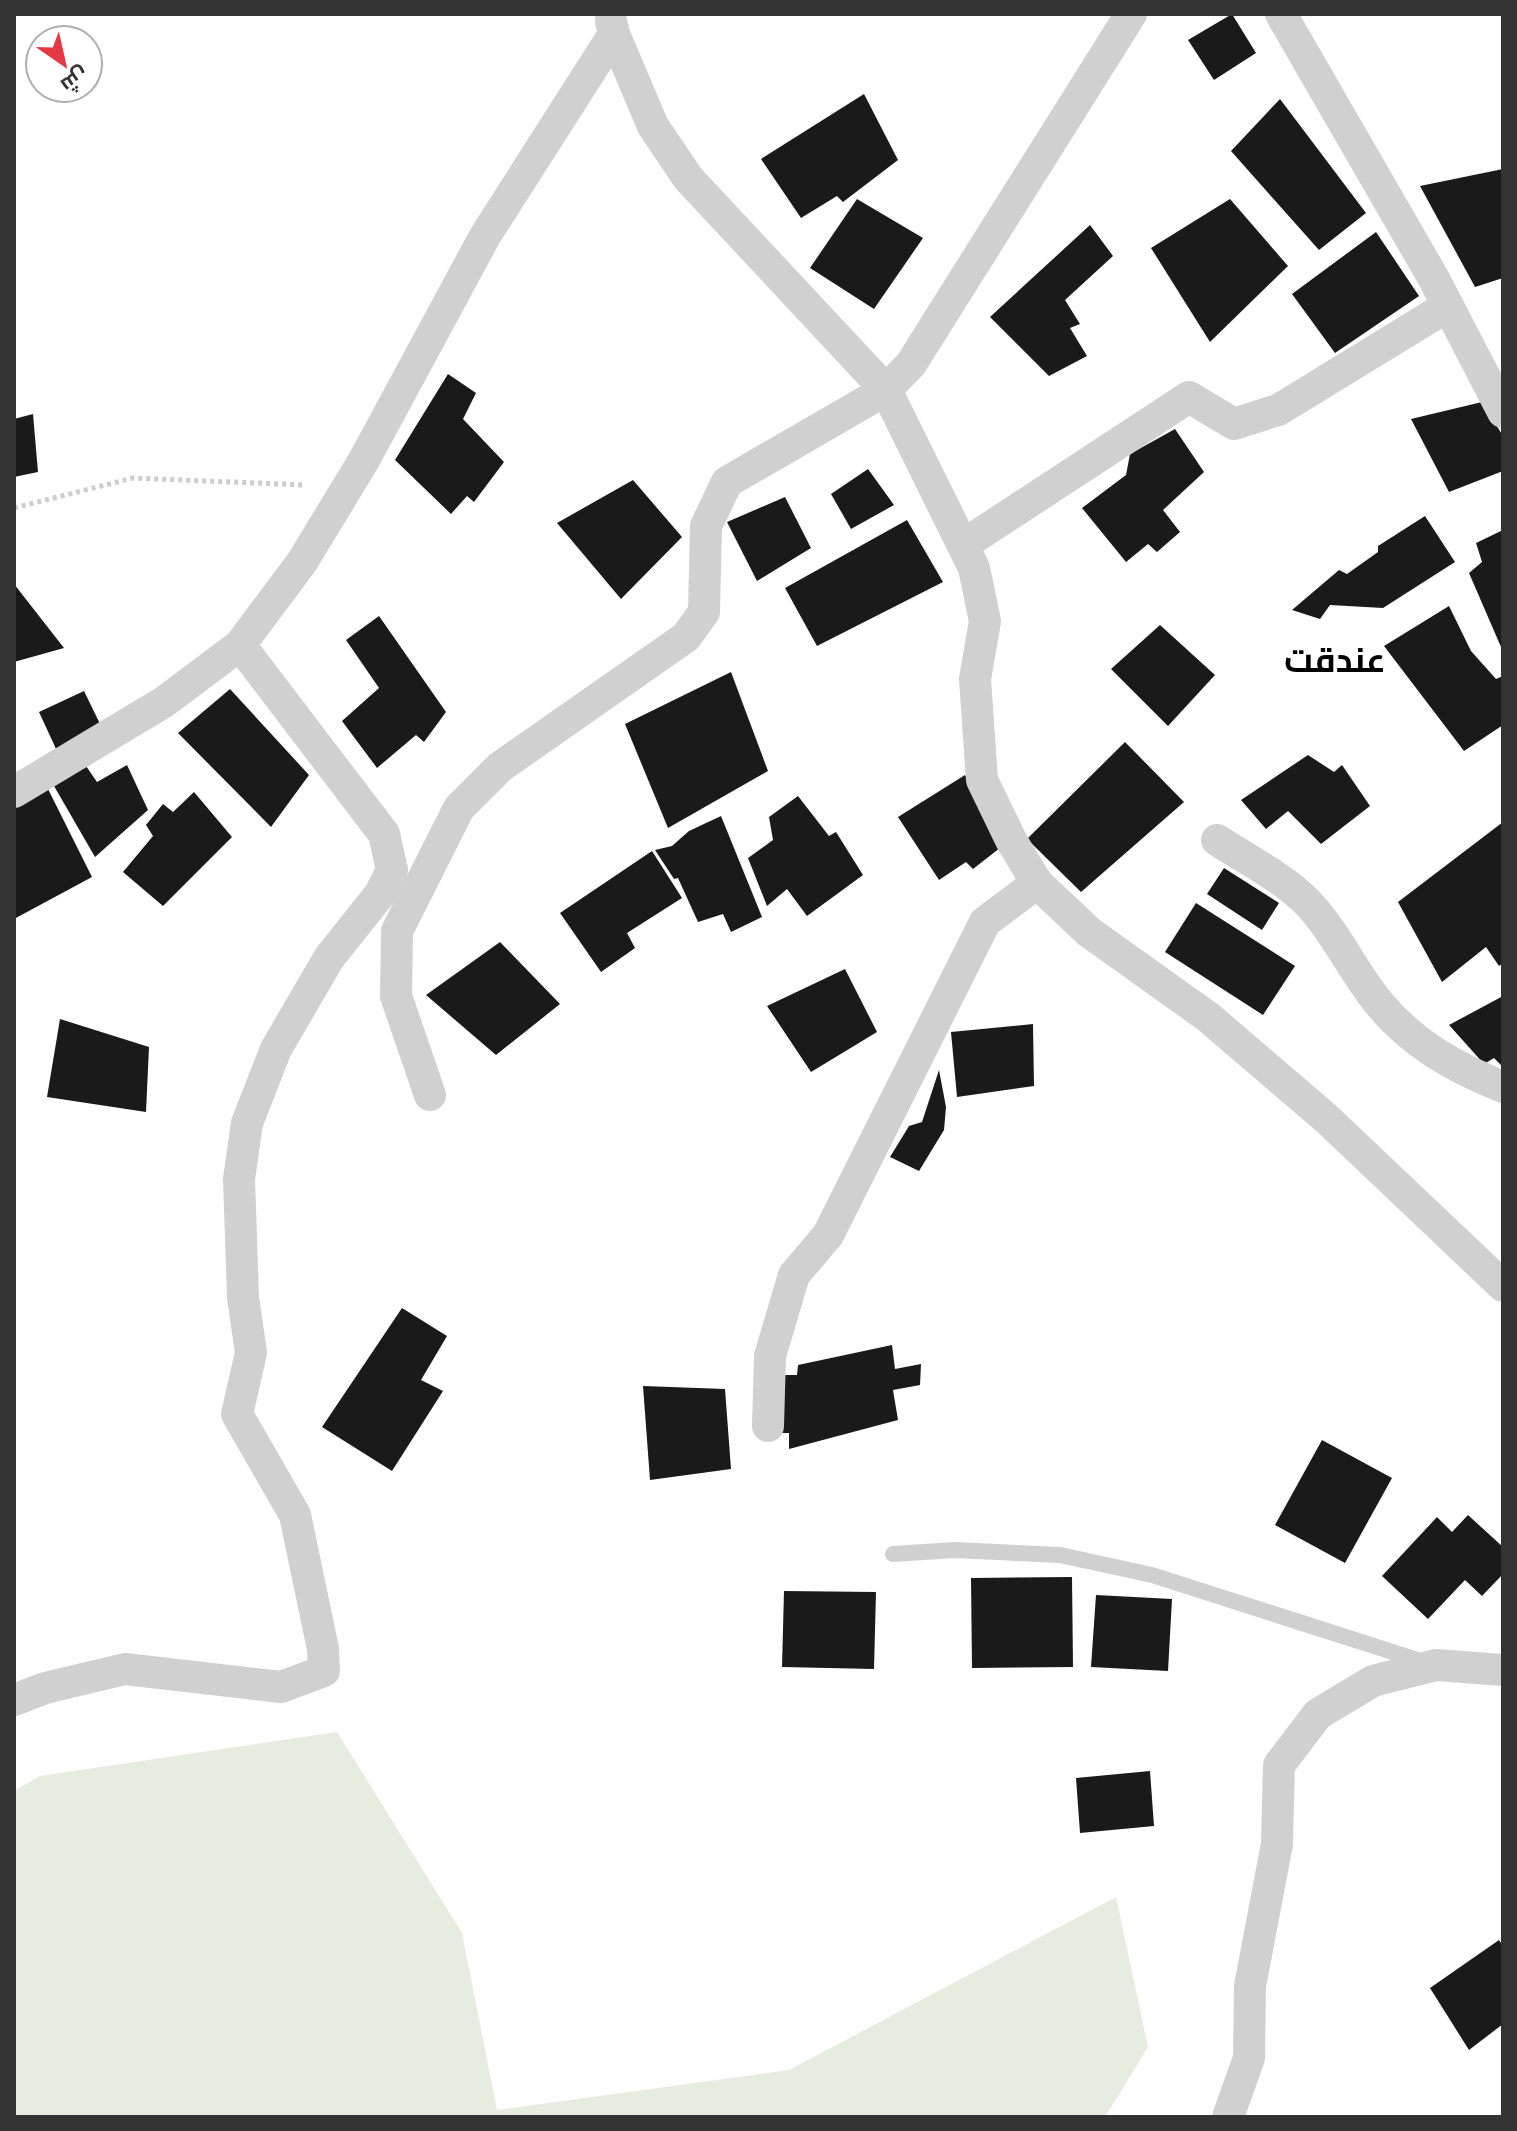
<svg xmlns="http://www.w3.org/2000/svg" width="1517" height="2131" font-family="'Titillium Web',Cairo,sans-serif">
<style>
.green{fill:#e6ecdf}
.building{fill:#1a1a1a}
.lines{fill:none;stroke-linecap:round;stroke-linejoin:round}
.path{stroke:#cdcdcd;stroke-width:5;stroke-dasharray:4 4;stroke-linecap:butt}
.lane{stroke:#d0d0d0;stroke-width:16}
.street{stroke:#d0d0d0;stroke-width:32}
.labels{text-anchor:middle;stroke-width:8;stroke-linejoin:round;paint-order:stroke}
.quarter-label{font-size:34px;font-weight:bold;fill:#000;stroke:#fff}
</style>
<rect width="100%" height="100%" fill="#fff"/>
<polygon class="green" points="337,1732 462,1933 497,2110 789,2070 1116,1897 1148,2047 1105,2117 14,2117 14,1791 40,1776"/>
<g class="building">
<polygon points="1232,14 1256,53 1214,80 1188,40"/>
<polygon points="864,94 898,160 843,202 837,196 801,218 761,159"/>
<polygon points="1280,99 1366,213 1319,250 1231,151"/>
<polygon points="1503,169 1503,278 1475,287 1420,186"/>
<polygon points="857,199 923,238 874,309 810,268"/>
<polygon points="1230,199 1288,266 1210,342 1151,248"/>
<polygon points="1090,225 1113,256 1065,300 1080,324 1070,328 1087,356 1049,376 990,317"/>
<polygon points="1376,232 1419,296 1335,353 1292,294"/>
<polygon points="448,374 476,393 463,419 504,462 474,502 467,496 451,514 395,460"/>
<polygon points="1482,402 1503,436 1503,471 1449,492 1411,419"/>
<polygon points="33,414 38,472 14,477 14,419"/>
<polygon points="1175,429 1204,472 1163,510 1180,532 1157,552 1148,544 1126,562 1082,508 1126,475 1130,454"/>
<polygon points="868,469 894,505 851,529 831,494"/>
<polygon points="633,480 682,537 621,599 557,523"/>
<polygon points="785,497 811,548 757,581 727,522"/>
<polygon points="1425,516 1455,562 1383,608 1330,605 1320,619 1292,610 1339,570 1347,574 1378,552 1378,546"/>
<polygon points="907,520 943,582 817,646 785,588"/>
<polygon points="1503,530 1503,646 1501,647 1469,573 1482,562 1476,543"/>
<polygon points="14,584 64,648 14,662"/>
<polygon points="1449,606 1471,651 1496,679 1503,676 1503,725 1464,751 1384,646"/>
<polygon points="379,616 446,712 424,742 416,735 377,768 342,721 379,688 346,640"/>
<polygon points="1160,625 1215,675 1168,726 1111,669"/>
<polygon points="731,672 768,771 668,828 625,724"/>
<polygon points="230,689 309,775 271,827 178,733"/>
<polygon points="84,691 103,730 57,751 39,712"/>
<polygon points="1125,742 1184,802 1081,892 1027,839"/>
<polygon points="1308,755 1334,772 1342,765 1370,806 1321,844 1288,811 1266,829 1241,800"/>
<polygon points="127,765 148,810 95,857 54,786 86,766 97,782"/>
<polygon points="965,775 1005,844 973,869 966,862 939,880 898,817"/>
<polygon points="47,787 92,877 14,919 14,807"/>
<polygon points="194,792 232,837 163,906 123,872 153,836 146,825 163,804 173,812"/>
<polygon points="798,796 829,836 836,832 863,875 807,916 787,889 767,906 748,858 773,840 769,817"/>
<polygon points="721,816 762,917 731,932 723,914 698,922 678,878 674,879 655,850 672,846 689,831"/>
<polygon points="1503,822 1503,963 1499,966 1486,947 1442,982 1398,902"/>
<polygon points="652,851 682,898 627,933 635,948 601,972 560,913"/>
<polygon points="1224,868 1279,903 1262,930 1207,894"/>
<polygon points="1196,903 1295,966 1263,1015 1165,952"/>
<polygon points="500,942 560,1004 496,1055 426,995"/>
<polygon points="845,969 877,1032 811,1072 767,1006"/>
<polygon points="1503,996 1503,1067 1494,1058 1484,1064 1449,1025"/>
<polygon points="60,1019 149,1047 146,1112 47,1097"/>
<polygon points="1033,1024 1034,1086 957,1097 951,1032"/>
<polygon points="939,1070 946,1107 944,1130 919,1171 890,1157 909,1126 922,1122"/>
<polygon points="402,1308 447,1336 421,1380 443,1391 392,1471 322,1427"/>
<polygon points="892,1345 895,1369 921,1364 920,1385 893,1390 898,1420 789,1449 789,1433 777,1433 783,1375 797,1375 798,1365"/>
<polygon points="643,1386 725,1389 731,1469 650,1480"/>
<polygon points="1322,1440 1392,1478 1345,1563 1275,1525"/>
<polygon points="1468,1515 1503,1547 1503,1574 1482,1596 1465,1580 1428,1619 1382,1576 1437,1517 1452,1532"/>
<polygon points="1072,1577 1073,1667 972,1668 971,1578"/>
<polygon points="784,1591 876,1592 874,1669 782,1667"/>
<polygon points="1096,1595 1172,1599 1168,1671 1091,1667"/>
<polygon points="1150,1771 1154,1826 1080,1833 1076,1778"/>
<polygon points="1499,1940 1503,1946 1503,2024 1469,2050 1430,1988"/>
</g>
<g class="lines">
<polyline class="path" points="14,508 133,478 305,485"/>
<polyline class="lane" points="893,1554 955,1550 1060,1555 1152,1575 1424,1662"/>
<g class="street">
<polyline points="1281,14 1434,279 1503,412"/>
<polyline points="614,34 653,126 688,178 886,390 974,568 985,621 975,679 982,780 1011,840 1037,883 1089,932 1208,1017 1327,1119 1503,1286"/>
<polyline points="963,545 1189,397 1234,424 1278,410 1448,306"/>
<polyline points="14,792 164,702 240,645 302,562 364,460 485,236 614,34 611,21"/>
<path d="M1217,840C1246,859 1284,878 1308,903C1337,934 1352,970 1378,1002C1412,1044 1454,1067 1503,1087"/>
<polyline points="430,1095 396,996 397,931 459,808 500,767 686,637 704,612 706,526 727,482 886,390 911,364 1131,14"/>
<polyline points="768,1426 770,1356 794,1275 828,1235 985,922 1037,883"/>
<polyline points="14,1700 45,1688 125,1669 281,1687 324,1671 323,1649 295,1515 237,1414 251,1353 243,1297 239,1179 247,1123 276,1049 329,958 380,894 392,870 384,834 240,645"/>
<polyline points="1228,2117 1249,2058 1250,1986 1277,1844 1279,1765 1318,1714 1373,1681 1436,1665 1503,1670"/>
</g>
</g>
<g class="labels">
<g class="quarter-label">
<text x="1335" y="672">عندقت</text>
</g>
</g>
<rect width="1517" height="2131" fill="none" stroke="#333333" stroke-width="32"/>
<g transform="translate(64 64) rotate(146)"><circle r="38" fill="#ffffff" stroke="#adadad" stroke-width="2"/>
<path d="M0-6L14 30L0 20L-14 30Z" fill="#e63946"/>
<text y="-12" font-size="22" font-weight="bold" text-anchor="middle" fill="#333333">ش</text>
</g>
</svg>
